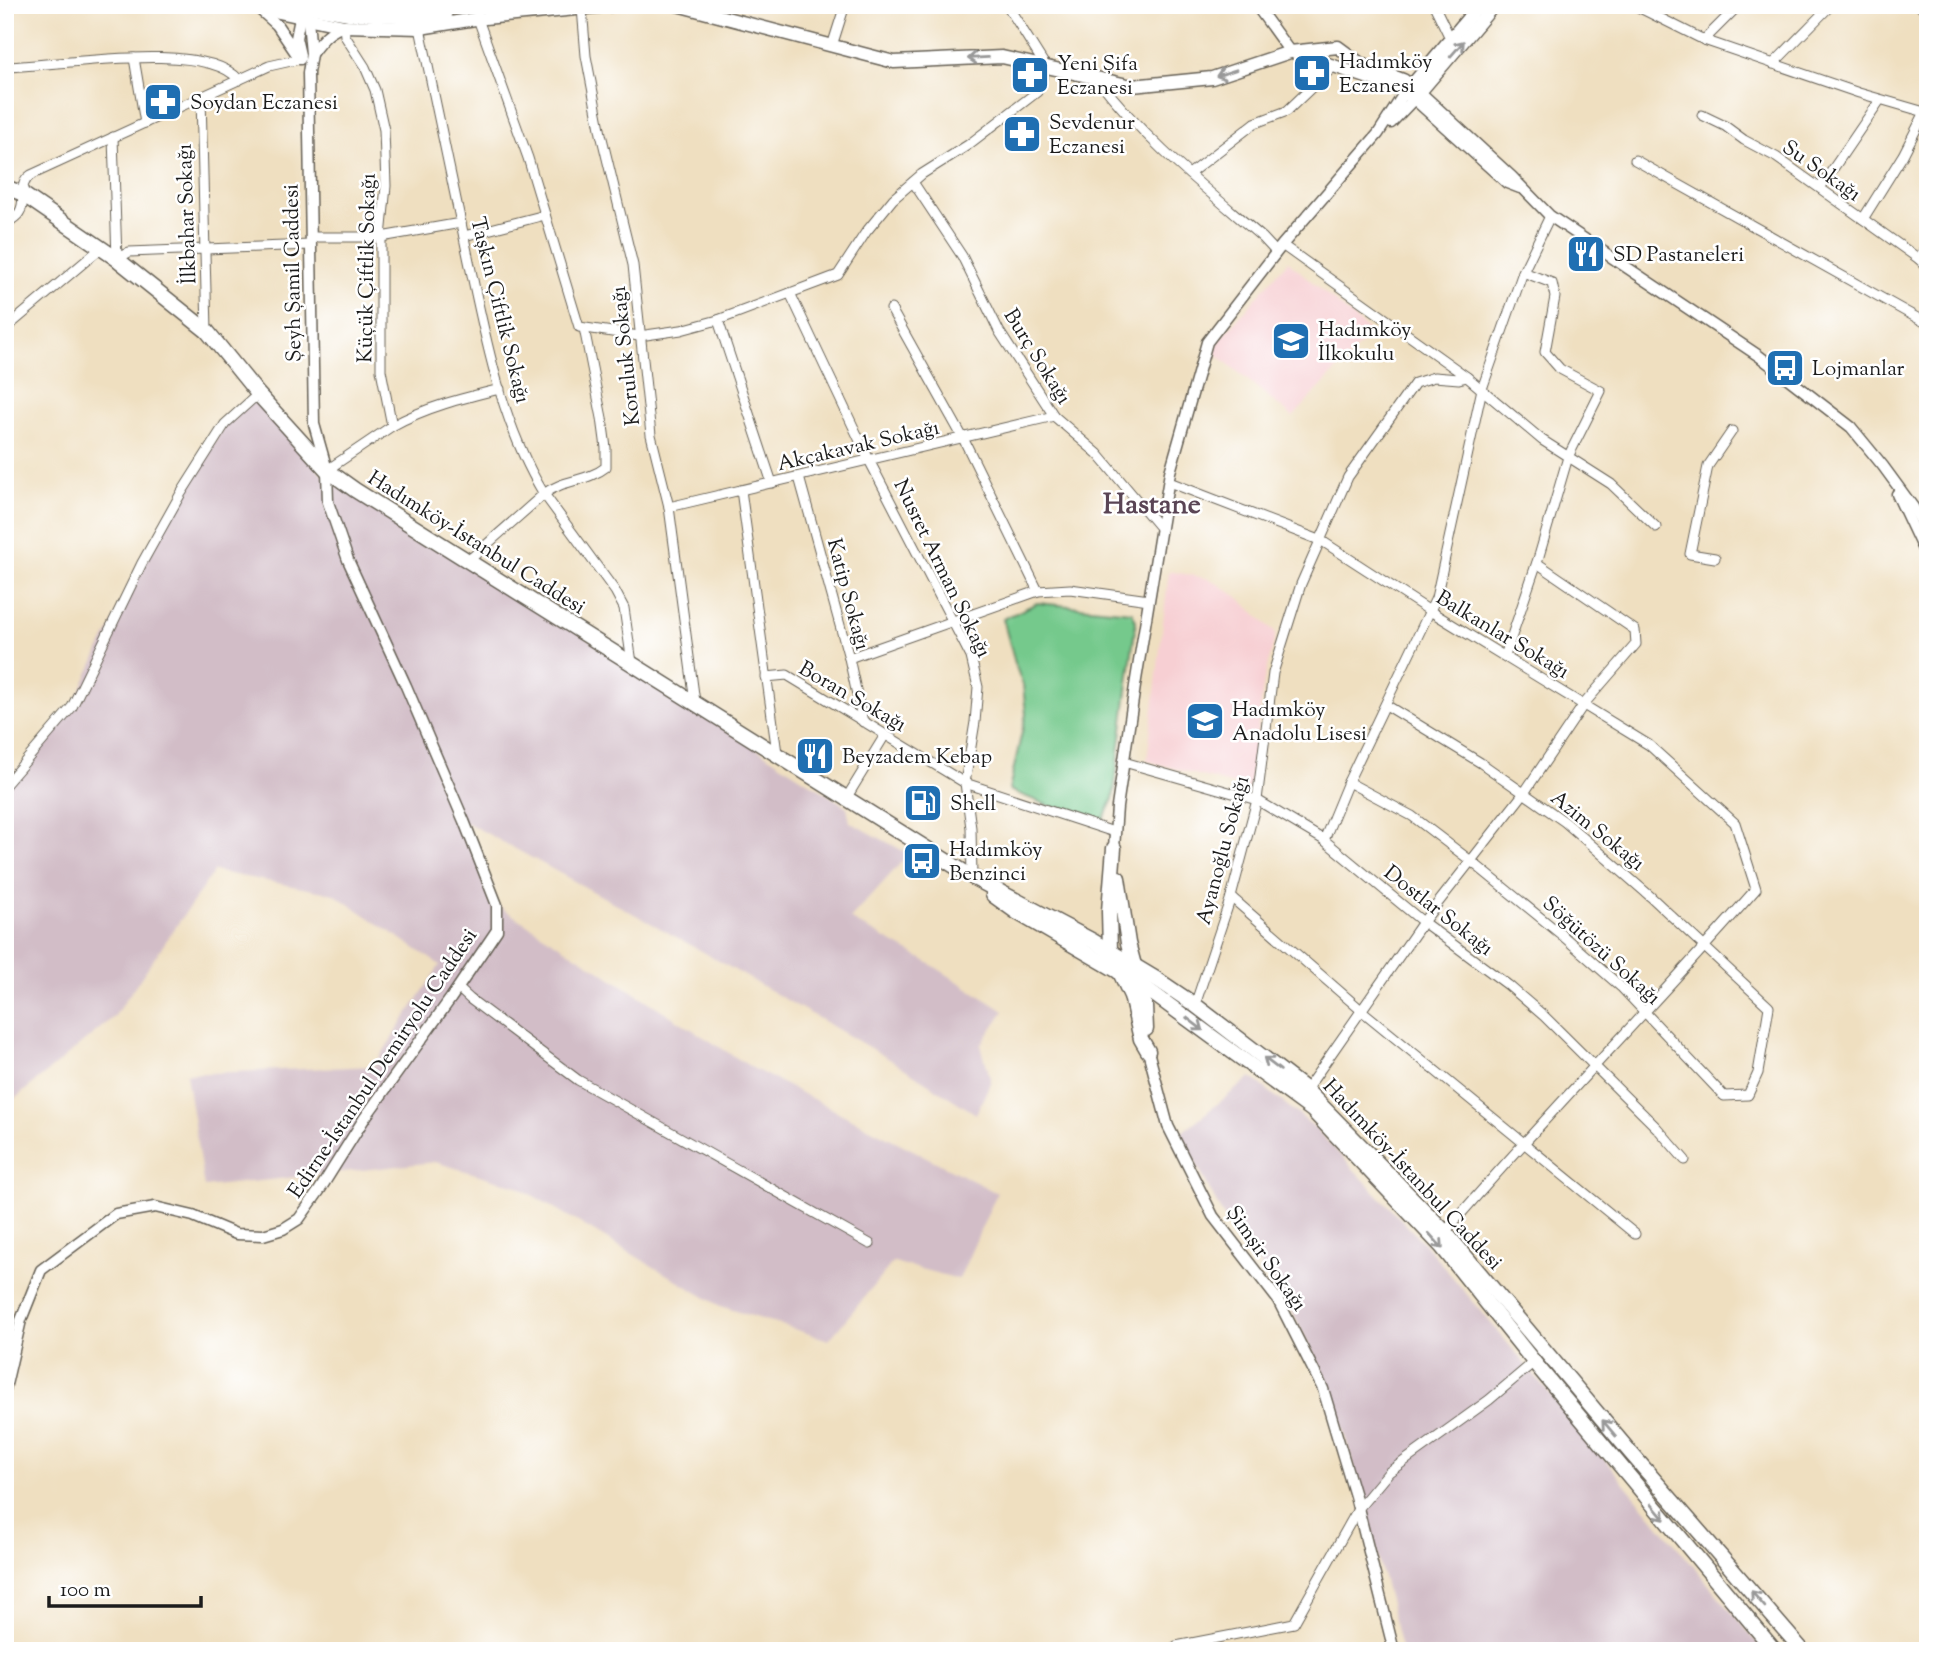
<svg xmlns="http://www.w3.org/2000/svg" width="1933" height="1656" font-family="'Sorts Mill Goudy',serif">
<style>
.built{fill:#f7cfd3}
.industrial{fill:#d2bdc7}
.green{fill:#75c98c;stroke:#487254;stroke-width:2}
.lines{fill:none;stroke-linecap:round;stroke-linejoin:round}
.minor-casing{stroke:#666055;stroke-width:11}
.tertiary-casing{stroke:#666055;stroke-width:13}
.secondary-casing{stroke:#666055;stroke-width:15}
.primary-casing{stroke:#666055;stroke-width:17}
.minor{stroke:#fff;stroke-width:9}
.tertiary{stroke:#fff;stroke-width:10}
.secondary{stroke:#fff;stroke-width:12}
.primary{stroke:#fff;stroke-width:14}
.oneway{stroke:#999}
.labels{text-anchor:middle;stroke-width:5;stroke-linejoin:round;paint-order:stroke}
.poi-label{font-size:21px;fill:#1c1c1c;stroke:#fff;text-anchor:start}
.street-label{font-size:21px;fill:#1c1c1c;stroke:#fff}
.district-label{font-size:28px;font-weight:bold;fill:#5a4555;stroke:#fff}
</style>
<rect width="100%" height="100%" fill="#fff"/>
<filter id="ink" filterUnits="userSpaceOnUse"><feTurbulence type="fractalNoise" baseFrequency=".0143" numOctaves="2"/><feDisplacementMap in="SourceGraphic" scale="14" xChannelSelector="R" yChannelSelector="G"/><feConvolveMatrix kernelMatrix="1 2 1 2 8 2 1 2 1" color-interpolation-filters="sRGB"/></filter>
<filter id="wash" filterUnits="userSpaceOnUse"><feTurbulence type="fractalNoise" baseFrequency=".00686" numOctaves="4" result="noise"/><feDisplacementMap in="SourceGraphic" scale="28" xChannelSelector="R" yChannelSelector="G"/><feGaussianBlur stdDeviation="1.57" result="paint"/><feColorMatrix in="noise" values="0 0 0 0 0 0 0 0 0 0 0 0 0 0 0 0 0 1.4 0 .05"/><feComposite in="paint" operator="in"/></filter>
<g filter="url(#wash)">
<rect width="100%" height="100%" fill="#efdfc0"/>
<g class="built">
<polygon points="1288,261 1371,333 1293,417 1211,350"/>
<polygon points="1169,571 1210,579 1238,597 1276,633 1264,680 1249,789 1147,761"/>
</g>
<g class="industrial">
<polygon points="258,394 326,479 468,561 847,807 850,822 909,854 850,919 929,963 1004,1011 981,1045 991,1081 976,1114 891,1060 698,949 466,822 497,905 754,1069 997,1193 959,1279 893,1262 829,1340 720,1306 517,1186 435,1162 204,1187 186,1074 374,1066 440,965 334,894 214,871 114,1017 5,1107 5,785 72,707 142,563 225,424"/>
<polygon points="1251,1077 1313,1126 1430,1250 1764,1651 1402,1651 1362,1494 1330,1386 1284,1296 1223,1216 1181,1133"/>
</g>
<g class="green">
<polygon points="330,5 536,5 409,15"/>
<polygon points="1037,603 1132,612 1136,621 1113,799 1100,826 1009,790 1026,714 1023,685 1016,667 1003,619"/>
</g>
</g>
<g filter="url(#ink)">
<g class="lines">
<g class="minor-casing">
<g id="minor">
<polyline points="1434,5 1450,38"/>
<polyline points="1634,5 1704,40 1859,93 1928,113"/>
<polyline points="1919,5 1928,14"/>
<polyline points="582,8 586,56 601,134 633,265 651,435 669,507 695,702"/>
<polyline points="478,19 528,158 579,327 639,336 681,330 718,320 838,275 866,232 893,199 922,174 968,145 1037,92 1046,67 1007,5"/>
<path d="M420,28C435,101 451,174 466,247C484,330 499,420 544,494L468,561"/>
<polyline points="1704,40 1739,5"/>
<polyline points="832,46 845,5"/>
<polyline points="134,58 145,123"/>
<polyline points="1773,64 1831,5"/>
<path d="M5,67C55,66 207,39 239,80"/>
<path d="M1098,79C1144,140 1205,188 1263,238L1276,252"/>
<polyline points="201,97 207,331"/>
<polyline points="1702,115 1725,126 1744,140 1776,157 1919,259"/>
<polyline points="113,137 117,259"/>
<polyline points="1635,160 1928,324"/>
<polyline points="1189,174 1255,123 1287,111 1333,67"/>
<polyline points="913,182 962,256 999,331 1054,416 1098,454 1161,529"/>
<polyline points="1820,188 1880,100"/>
<polyline points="1863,219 1903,155 1925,112"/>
<path d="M5,224C10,221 17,217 19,213C28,200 16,185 31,175L269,66L300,59"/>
<polyline points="464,236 545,215"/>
<polyline points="311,237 381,237 461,223"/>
<polyline points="1928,242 1919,259 1928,268"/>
<polyline points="1282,245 1467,377 1542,440 1611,484 1656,527"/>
<polyline points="117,259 129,252 310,245"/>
<polyline points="790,293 869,460 971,657 978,687 975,722 965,783 971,828 972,877"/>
<polyline points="891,309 963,438 1038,591"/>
<polyline points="718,320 772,483"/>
<path d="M584,328L602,418L606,448V467C587,482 563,479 544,494L615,591L624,608L632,663"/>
<polyline points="5,329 101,248"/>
<path d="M392,426C426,407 463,398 500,389"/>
<polyline points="327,470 392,426 381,370 381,237 386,186 384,130 375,90 365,67 345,36 344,26"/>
<polyline points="799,477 849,658 863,722"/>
<path d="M1169,482L1322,541L1430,611L1649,745L1735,823L1756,889C1654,1005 1546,1115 1445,1232"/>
<polyline points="741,490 777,753"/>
<polyline points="669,507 1054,416"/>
<polyline points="1715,558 1690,554 1708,466 1732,431"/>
<polyline points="1505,656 1539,556 1568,457 1601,391 1560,369 1545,352 1555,297 1552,283 1523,272"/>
<polyline points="849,658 1038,591 1070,589 1149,600"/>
<polyline points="766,677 787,675 965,783 1114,832"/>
<polyline points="1124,762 1257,800 1324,840 1423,922 1508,985 1544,1016 1657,1128 1685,1160"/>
<polyline points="1348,782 1412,816 1471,861 1563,936 1621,987 1724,1096 1748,1095 1758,1073 1769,1007 1651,897 1565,822 1481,763 1386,705"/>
<polyline points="5,785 72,707 142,563 180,495 225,424 258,394"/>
<polyline points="847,797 885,735"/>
<polyline points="1324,840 1348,782 1436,598 1482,389 1523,272 1550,216"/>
<polyline points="1231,897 1361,1010 1635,1234"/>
<polyline points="458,988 470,999 578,1080 870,1244"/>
<polyline points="1195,1005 1231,897 1257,800 1273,673 1301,584 1348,477 1415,383 1434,377 1459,379 1467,377"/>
<polyline points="1306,1090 1423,922 1524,793 1584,704 1636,644 1635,630 1537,563"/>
<polyline points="1170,1651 1176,1646 1294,1623 1358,1509 1389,1472 1489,1400 1534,1362"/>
</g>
</g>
<g class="tertiary-casing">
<g id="tertiary">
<polyline points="1256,5 1290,52"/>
<polyline points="259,9 277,25 300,59"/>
<path d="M311,54C321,41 328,31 344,26"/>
<polyline points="300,55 296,38 300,18"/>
<polyline points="1420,92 1512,177 1550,216 1759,356 1851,427 1883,466 1913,507 1928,534"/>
<polyline points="1391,123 1414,99 1507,183 1520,188"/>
<polyline points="1897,494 1928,560"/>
<polyline points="1114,848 1117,807 1135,686 1170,472 1207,342 1282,245 1378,134 1405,92"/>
<polyline points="1148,1051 1168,1126 1213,1216 1278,1300 1323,1389 1355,1496 1394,1651"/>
<polyline points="5,1389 21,1320 41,1270 116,1214 155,1207 193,1216 236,1234 263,1235 283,1229 299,1219 319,1191 364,1119 451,998 497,930 497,905 464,821 406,686 348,560 328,502 327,470 314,424 308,73 311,54 308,19"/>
</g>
</g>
<g class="secondary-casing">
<g id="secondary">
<polyline points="247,5 344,26 420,28 475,19 617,5"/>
<polyline points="297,5 349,14 446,18"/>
<polyline points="677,5 894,62 1002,57 1132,86 1212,78 1290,52 1338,47 1361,64 1403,80 1420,92"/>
<polyline points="1295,53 1396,87 1414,99 1494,5"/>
<polyline points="1406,92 1479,5"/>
</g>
</g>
<g class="primary-casing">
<g id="primary">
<polyline points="5,187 21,193 117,259 207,331 258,394 327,470 355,490 972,877 1093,941 1158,980 1195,1005 1306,1090 1445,1232 1630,1452 1803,1651"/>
<polyline points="1114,848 1109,911 1110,951 1131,996 1141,1039 1148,1051"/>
<polyline points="1118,878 1128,943 1145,1006 1146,1029"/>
<polyline points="993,895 1018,913 1140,984 1312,1110 1442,1247 1538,1367 1775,1651"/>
</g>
</g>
<use href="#minor" class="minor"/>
<use href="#tertiary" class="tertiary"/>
<use href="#secondary" class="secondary"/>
<use href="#primary" class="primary"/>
</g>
<defs><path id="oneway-shaft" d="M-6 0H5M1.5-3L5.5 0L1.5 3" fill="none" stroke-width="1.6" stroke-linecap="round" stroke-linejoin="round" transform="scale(1.75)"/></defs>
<g class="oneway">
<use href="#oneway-shaft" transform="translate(1457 49) rotate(-49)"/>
<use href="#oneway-shaft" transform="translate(978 58) rotate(177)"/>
<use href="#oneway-shaft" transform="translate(1226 73) rotate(162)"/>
<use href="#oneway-shaft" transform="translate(1195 1024) rotate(37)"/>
<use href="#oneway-shaft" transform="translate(1272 1064) rotate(-143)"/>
<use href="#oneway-shaft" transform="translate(1436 1241) rotate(48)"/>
<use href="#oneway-shaft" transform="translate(1609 1428) rotate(-130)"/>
<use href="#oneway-shaft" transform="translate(1658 1512) rotate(50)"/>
<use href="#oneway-shaft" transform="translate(1758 1599) rotate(-131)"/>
</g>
</g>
<defs>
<g id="pharmacy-square" transform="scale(2.0125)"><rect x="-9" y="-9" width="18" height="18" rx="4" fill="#1f6fb2" stroke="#fff"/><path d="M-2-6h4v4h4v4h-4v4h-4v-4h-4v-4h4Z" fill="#fff"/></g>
<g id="restaurant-square" transform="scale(2.0125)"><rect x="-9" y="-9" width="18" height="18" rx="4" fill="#1f6fb2" stroke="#fff"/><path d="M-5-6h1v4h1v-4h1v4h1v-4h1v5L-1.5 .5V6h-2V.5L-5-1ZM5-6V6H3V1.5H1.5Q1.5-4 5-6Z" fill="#fff"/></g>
<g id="school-square" transform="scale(2.0125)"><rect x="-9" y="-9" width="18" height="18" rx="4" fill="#1f6fb2" stroke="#fff"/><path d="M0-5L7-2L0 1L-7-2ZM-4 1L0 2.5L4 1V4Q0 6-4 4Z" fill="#fff"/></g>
<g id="bus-square" transform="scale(2.0125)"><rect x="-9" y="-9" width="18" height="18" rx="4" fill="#1f6fb2" stroke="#fff"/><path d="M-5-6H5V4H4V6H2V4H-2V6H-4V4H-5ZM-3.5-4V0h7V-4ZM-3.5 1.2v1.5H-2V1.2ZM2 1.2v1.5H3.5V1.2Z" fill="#fff"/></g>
<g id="fuel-square" transform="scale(2.0125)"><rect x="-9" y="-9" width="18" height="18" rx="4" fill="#1f6fb2" stroke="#fff"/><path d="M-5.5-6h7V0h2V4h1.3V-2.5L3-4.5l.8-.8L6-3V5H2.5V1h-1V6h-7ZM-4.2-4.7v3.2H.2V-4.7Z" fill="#fff"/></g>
</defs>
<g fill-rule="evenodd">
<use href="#pharmacy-square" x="1312" y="73"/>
<use href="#pharmacy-square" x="1030" y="75"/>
<use href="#pharmacy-square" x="163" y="102"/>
<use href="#pharmacy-square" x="1022" y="134"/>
<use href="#restaurant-square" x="1586" y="254"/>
<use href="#school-square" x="1291" y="341"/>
<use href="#bus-square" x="1785" y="368"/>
<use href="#school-square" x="1205" y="721"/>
<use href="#restaurant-square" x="815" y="756"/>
<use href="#fuel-square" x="923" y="803"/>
<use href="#bus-square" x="922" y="861"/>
</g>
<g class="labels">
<g class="poi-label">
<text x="1339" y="68">Hadımköy<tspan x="1339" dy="24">Eczanesi</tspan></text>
<text x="1057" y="70">Yeni Şifa<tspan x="1057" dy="24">Eczanesi</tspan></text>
<text x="190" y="109">Soydan Eczanesi</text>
<text x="1049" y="129">Sevdenur<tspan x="1049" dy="24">Eczanesi</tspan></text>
<text x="1613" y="261">SD Pastaneleri</text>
<text x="1318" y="336">Hadımköy<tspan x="1318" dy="24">İlkokulu</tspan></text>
<text x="1812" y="375">Lojmanlar</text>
<text x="1232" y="716">Hadımköy<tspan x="1232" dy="24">Anadolu Lisesi</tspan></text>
<text x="842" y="763">Beyzadem Kebap</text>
<text x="950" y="810">Shell</text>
<text x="949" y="856">Hadımköy<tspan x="949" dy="24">Benzinci</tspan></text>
</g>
<g class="street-label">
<text transform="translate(1822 170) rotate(35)" y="7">Su Sokağı</text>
<text transform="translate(186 214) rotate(-92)" y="7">İlkbahar Sokağı</text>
<text transform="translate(366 268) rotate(-89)" y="7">Küçük Çiftlik Sokağı</text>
<text transform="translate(292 273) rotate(-91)" y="7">Şeyh Şamil Caddesi</text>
<text transform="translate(501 310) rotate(76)" y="7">Taşkın Çiftlik Sokağı</text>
<text transform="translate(625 356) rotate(-96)" y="7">Koruluk Sokağı</text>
<text transform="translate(1038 356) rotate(58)" y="7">Burç Sokağı</text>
<text transform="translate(858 445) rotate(-13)" y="7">Akçakavak Sokağı</text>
<text transform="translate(477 542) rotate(32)" y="7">Hadımköy-İstanbul Caddesi</text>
<text transform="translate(943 568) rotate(64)" y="7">Nusret Arman Sokağı</text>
<text transform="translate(849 594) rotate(75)" y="7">Katip Sokağı</text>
<text transform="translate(1503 634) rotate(31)" y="7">Balkanlar Sokağı</text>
<text transform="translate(853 696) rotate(30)" y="7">Boran Sokağı</text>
<text transform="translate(1598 830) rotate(39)" y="7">Azim Sokağı</text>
<text transform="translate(1222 850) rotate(-75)" y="7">Ayanoğlu Sokağı</text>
<text transform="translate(1439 910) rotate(38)" y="7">Dostlar Sokağı</text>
<text transform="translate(1602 950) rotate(42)" y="7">Söğütözü Sokağı</text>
<text transform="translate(382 1063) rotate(-56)" y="7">Edirne-İstanbul Demiryolu Caddesi</text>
<text transform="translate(1413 1174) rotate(47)" y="7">Hadımköy-İstanbul Caddesi</text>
<text transform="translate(1267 1258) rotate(55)" y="7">Şimşir Sokağı</text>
</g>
<g class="district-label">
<text x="1152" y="513">Hastane</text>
</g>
</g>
<rect width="1933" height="1656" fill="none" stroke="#fff" stroke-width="28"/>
<path d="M49 1596v10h152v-10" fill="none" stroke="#1c1c1c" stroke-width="3.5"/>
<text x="60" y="1596" font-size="21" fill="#1c1c1c" stroke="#ffffff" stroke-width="5" paint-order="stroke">100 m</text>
</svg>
